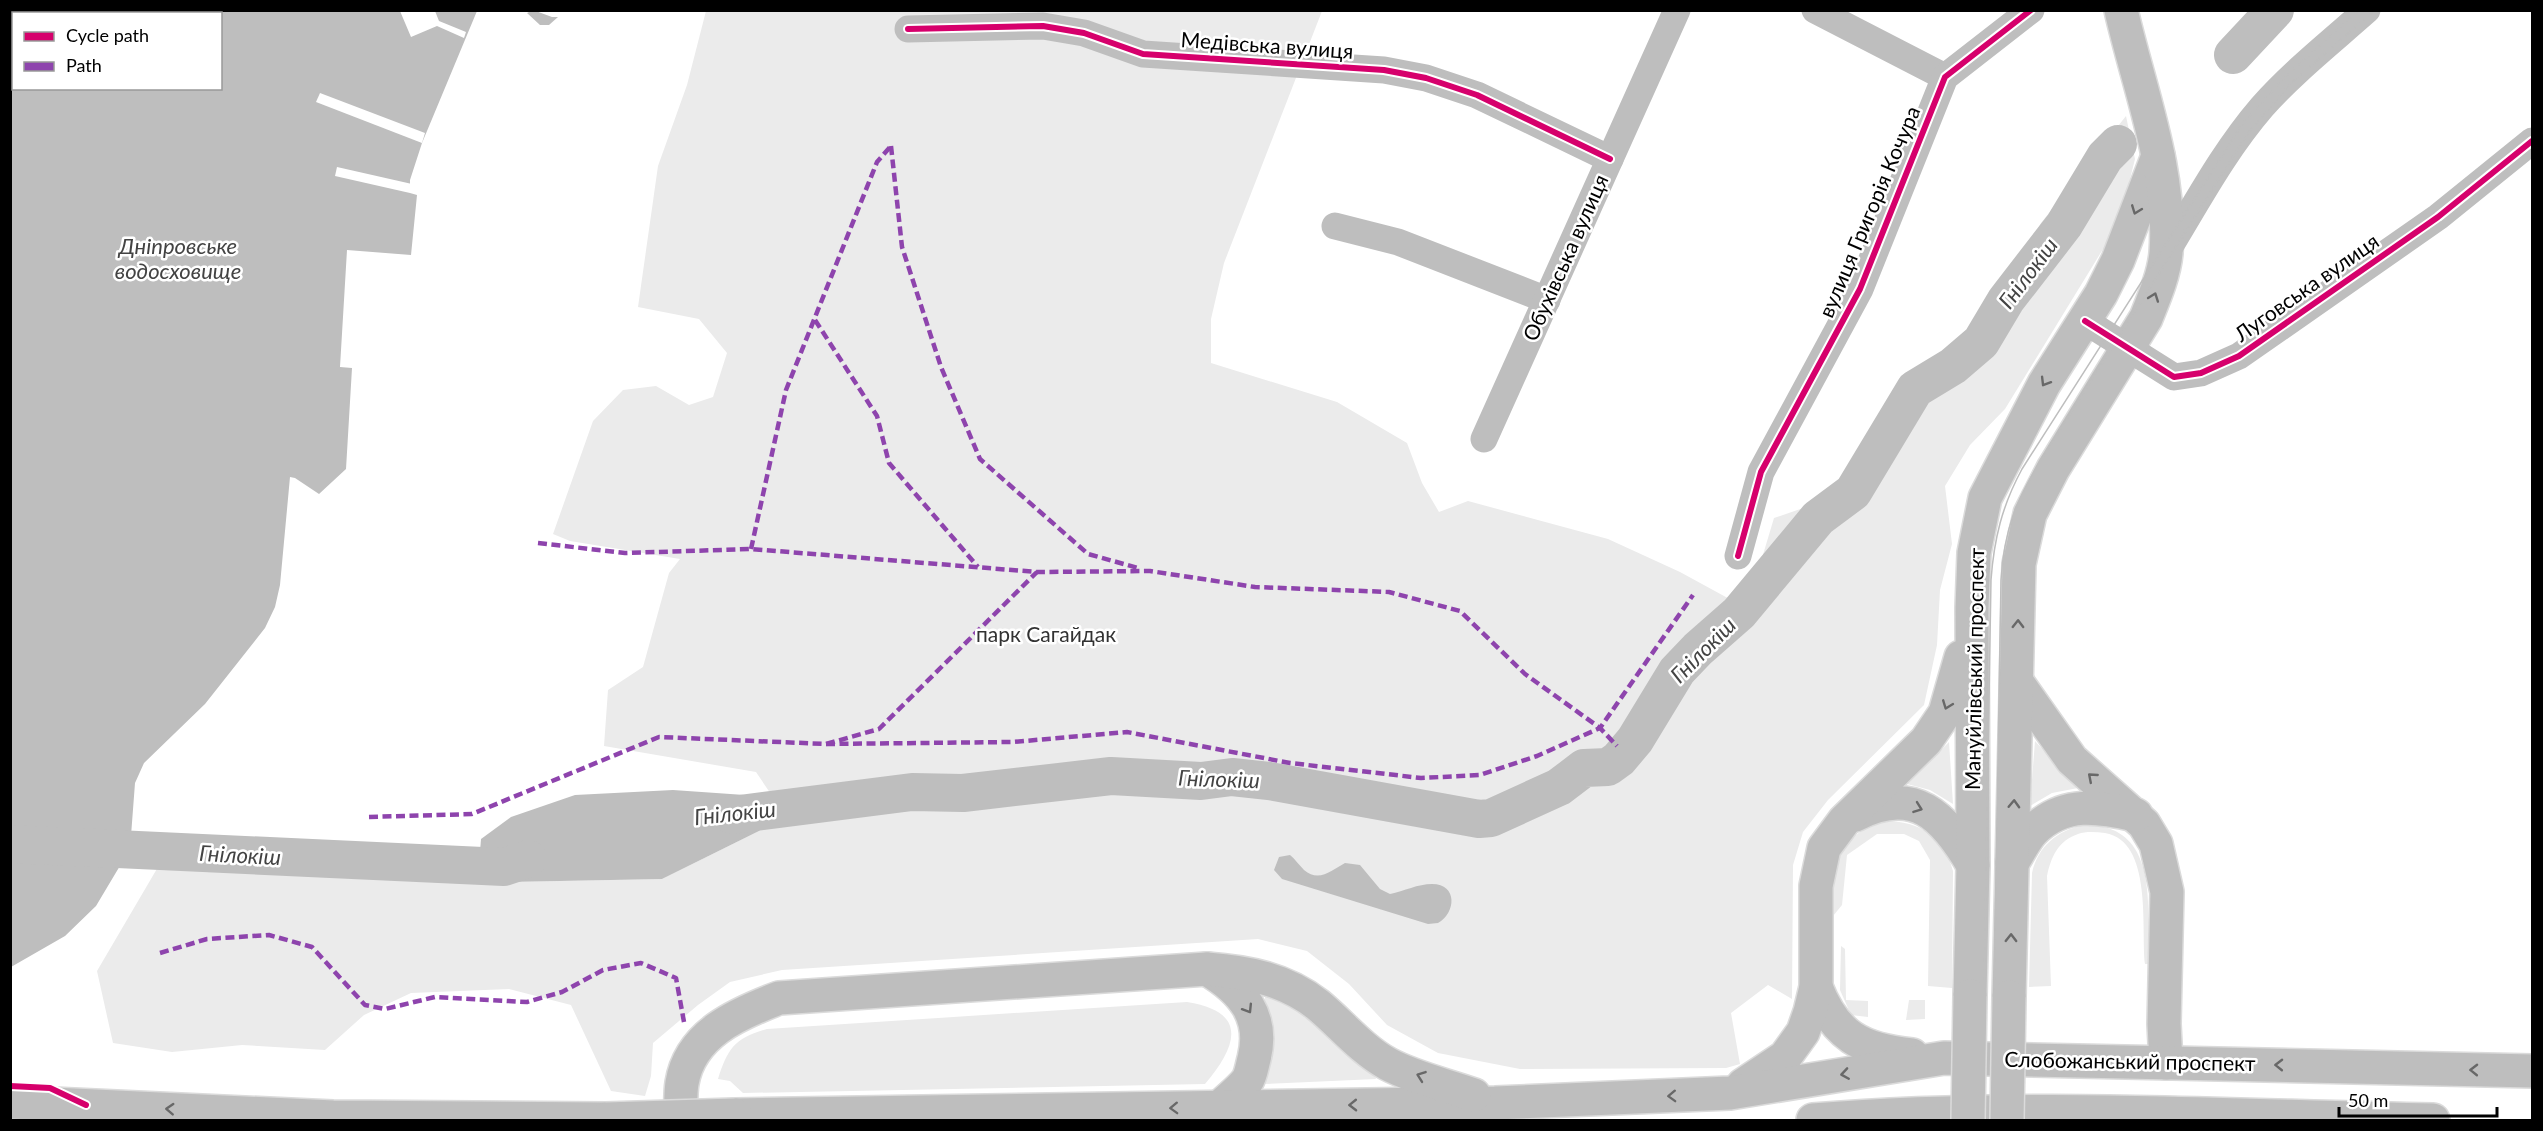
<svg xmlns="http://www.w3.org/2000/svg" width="2543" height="1131" font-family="Lato,sans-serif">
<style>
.green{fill:#ebebeb}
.water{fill:#bebebe;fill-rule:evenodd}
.pier{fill:#fff}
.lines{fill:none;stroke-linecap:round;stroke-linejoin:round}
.river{stroke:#bebebe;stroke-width:38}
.major-casing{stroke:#dbdbdb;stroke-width:36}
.minor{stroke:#bebebe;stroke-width:27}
.major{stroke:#bebebe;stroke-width:33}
.tram{stroke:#bebebe;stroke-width:1.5}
.major-bridge-casing{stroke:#dbdbdb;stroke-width:36;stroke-linecap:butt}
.major-bridge{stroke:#bebebe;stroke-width:33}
.quiet{stroke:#8e44ad;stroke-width:4.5;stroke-dasharray:9 4.5;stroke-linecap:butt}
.cycleway-casing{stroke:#fff;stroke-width:10}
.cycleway{stroke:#d6006c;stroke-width:6}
.oneway{stroke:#686868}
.labels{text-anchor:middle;stroke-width:5;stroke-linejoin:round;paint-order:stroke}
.street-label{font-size:21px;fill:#000;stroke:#fff}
.park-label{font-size:21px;fill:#323232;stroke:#fff}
.water-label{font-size:22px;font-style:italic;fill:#434343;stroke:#fff}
</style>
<rect width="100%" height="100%" fill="#fff"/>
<g class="green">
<polygon points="706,11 1322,11 1224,263 1211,319 1211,363 1337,402 1407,443 1422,483 1439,512 1468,501 1608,539 1680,572 1735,602 1756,578 1774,518 1812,505 1868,467 1919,397 1965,351 1987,324 2041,223 2126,116 2135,159 2119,223 2005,409 1970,445 1945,486 1952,544 1940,590 1937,645 1924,705 1828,800 1803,832 1793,865 1792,999 1768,985 1731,1013 1740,1064 1726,1068 1520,1069 1438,1053 1387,1025 1349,984 1307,951 1258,939 782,970 730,982 698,1005 653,1043 651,1076 645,1096 611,1091 571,1005 509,989 411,993 364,1015 325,1050 242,1045 172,1052 113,1043 97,971 158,867 478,878 507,882 662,879 759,831 781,809 756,772 604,746 608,690 643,667 669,573 680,559 570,541 553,534 593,421 623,390 656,386 689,405 713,397 727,353 699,319 638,307 658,166 687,85"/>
<polygon points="2035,741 2078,788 2052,793 2030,806"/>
<polygon points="1949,742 1953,804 1930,790 1907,784"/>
<path d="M1885,821C1920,821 1944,837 1953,871L1952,988L1928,986L1930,860L1919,841L1904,834H1877L1847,855L1842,905L1833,916C1834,871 1833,836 1885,821Z"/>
<path d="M2083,825C2162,823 2147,911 2148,964H2145C2141,928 2153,841 2105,833C2096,832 2086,831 2078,834C2058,841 2051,857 2047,876L2051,986L2029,987L2032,873C2038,846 2057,831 2083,825Z"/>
<polygon points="1841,946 1845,949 1846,1000 1868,1001 1868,1017 1851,1015 1840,990"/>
<path d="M1267,991C1302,1001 1349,1049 1375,1076L1376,1079L1264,1084C1274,1051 1279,1034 1264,1001Z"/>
<polygon points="1909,1000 1925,1000 1925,1019 1906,1020"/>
<path d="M1187,1002C1249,1012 1237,1046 1205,1084L743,1093L730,1081L718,1079C728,1048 735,1038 767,1029Z"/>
</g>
<g class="water">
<polygon points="533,10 552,17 558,17 549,25 540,25 527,13"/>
<path d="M11,11H477L422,143L410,180V193L417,195L411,255L347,250L340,367L352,368L346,469L319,494L295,478L290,477L280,585L275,607L265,628L205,704L144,763L135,783L130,849L96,906L65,936L11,967ZM14,14H220V88H14Z"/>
<polygon points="673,790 759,796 782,809 759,831 662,879 507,882 478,878 481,839 511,817 575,795"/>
<path d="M1290,855C1295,859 1299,865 1304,870C1319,883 1332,870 1345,863L1360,865L1380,889L1390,894C1404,891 1418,884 1432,884C1458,884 1456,913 1438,923L1428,924L1282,879L1274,870L1279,857Z"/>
</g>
<g class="pier">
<polygon points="400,11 435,11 439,21 466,32 464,38 437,26 411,37"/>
<polygon points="320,93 425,133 422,143 316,102"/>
<polygon points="337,167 412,184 410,193 335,176"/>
</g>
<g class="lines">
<g class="river">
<polyline points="2233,55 2275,10"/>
<polyline points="732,815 912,792 963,793 1111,776 1201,781 1232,777 1269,781 1479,819 1491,818 1559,787 1584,768 1608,767 1619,759 1635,740 1677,671 1698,649 1739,613 1818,518 1853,492 1915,389 1953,366 1981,342 2006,300 2064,225 2105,157 2118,144"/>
<polyline points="10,844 504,867 528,859"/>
</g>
<g class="major-casing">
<g id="major">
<polyline points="2017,682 2072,760 2144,824 2156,844 2167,892 2164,1024 2166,1063"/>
<path d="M1855,815C1915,784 1944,816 1973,865"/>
<path d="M2012,863C2019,853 2025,839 2033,831C2064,800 2099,807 2136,815"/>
<path d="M1207,969C1242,990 1265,1016 1254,1059C1252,1066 1251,1075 1247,1081C1240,1090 1228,1099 1220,1107"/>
<path d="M1816,987C1835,1036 1861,1050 1912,1055"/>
<polyline points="1970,996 1973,865 1972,608 1974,553 1985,498 2044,384 2101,294 2118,260 2158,156"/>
<path d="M2009,997L2019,564L2030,514L2053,469L2146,318C2154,298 2164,275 2166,253C2172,171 2139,89 2121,10"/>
<polyline points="1743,1085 1785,1057 1803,1032 1810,1012 1816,987 1816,886 1824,848 1844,821 1926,741 1945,713 1961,657"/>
<polyline points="10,1102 333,1117 606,1119"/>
<polyline points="735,1115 1495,1103 1730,1093 1944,1058 2532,1071"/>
<path d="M681,1120C681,1108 680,1095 682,1083C690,1034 737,1014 779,998L1207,969C1247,972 1285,979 1318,1005C1341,1024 1361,1049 1388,1064C1414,1078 1446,1085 1474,1095"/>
<path d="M1813,1120C2019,1103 2227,1116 2433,1120"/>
</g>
</g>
<g class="minor">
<polyline points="1815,10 1945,77"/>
<polyline points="908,29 1043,26 1084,33 1143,54 1384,70 1426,78 1477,95 1610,159"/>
<polyline points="1335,226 1398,242 1547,300"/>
<path d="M2166,253C2196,204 2224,151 2262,107C2293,72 2331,42 2367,10"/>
<polyline points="2085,321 2174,377 2201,373 2239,356 2438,217 2532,141"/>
<polyline points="1484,439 1677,10"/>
<polyline points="1738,556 1761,472 1860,289 1945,77 2031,10"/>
</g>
<use href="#major" class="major"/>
<g class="tram">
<path d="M1982,1120L1991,580C1994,539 2002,506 2022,469L2243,123L2285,77L2359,10"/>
<path d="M1992,1120L2001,580C2004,530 2016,500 2042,458L2248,133L2290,84L2375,10"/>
</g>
<g class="major-bridge-casing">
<g id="major-bridge">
<polyline points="606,1119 735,1115"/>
<polyline points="1968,1120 1970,996"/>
<polyline points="2007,1120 2009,997"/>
</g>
</g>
<use href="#major-bridge" class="major-bridge"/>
<g class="quiet">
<polyline points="891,146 902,247 941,367 980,459 1088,554 1138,568"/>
<polyline points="815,320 877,416 889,463 978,567"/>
<polyline points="538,543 625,553 751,549 1037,572 1150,571 1255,587 1389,592 1460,611 1525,674 1600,728 1617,746"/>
<polyline points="751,549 786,390 877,162 891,146"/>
<polyline points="826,744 1013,742 1127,732 1290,763 1421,778 1480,775 1537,756 1600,728 1693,595"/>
<polyline points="369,817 472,814 659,737 826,744 879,729 1037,572"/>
<polyline points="160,953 207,939 269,935 312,947 365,1005 385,1009 435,997 527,1002 562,992 603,970 641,963 676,978 684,1022"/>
</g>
<g class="cycleway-casing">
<g id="cycleway">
<polyline points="908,29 1043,26 1084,33 1143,54 1384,70 1426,78 1477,95 1610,159"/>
<polyline points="2085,321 2174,377 2201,373 2239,356 2438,217 2532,141"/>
<polyline points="1738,556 1761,472 1860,289 1945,77 2031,10"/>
<polyline points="10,1086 50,1088 86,1105"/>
</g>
</g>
<use href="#cycleway" class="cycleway"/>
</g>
<defs><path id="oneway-chevron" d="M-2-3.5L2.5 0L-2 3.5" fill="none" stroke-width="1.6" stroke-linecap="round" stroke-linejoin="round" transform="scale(1.5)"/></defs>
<g class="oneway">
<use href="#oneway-chevron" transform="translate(2136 210) rotate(111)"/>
<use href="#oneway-chevron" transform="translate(2154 297) rotate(-70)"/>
<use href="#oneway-chevron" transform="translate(2045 382) rotate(121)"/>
<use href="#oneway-chevron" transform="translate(2018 624) rotate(-89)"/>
<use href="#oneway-chevron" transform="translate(1947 705) rotate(111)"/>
<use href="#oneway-chevron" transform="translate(2092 777) rotate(-139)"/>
<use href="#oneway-chevron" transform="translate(2014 804) rotate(-88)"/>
<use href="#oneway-chevron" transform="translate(1918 808) rotate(20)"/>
<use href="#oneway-chevron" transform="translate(2011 938) rotate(-89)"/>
<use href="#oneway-chevron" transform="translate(1248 1009) rotate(58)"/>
<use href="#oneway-chevron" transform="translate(2279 1065) rotate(-179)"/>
<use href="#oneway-chevron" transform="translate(2474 1070) rotate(-179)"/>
<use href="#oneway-chevron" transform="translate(1845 1074) rotate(171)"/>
<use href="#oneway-chevron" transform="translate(1421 1076) rotate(-160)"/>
<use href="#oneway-chevron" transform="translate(1672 1096) rotate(178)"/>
<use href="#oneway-chevron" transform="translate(1353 1105) rotate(179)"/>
<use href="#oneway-chevron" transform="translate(1174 1108) rotate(178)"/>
<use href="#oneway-chevron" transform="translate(170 1109) rotate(-177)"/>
</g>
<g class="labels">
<g class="street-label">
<text transform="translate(1267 46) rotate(4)" y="7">Медівська вулиця</text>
<text transform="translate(1870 212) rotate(-67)" y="7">вулиця Григорія Кочура</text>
<text transform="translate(1566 258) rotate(-66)" y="7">Обухівська вулиця</text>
<text transform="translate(2307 288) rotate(-35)" y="7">Луговська вулиця</text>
<text transform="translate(1975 669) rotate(-89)" y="7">Мануйлівський проспект</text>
<text transform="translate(2130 1062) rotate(1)" y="7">Слобожанський проспект</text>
</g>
<g class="park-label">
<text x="1046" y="642">парк Сагайдак</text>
</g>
<g class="water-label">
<text x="178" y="254">Дніпровське<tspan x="178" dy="25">водосховище</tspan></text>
<text transform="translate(2028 273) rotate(-53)" y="8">Гнілокіш</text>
<text transform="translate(1703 650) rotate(-45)" y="8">Гнілокіш</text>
<text transform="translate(1219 779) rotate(2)" y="8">Гнілокіш</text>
<text transform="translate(735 813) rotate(-6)" y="8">Гнілокіш</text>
<text transform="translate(240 855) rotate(3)" y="8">Гнілокіш</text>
</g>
</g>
<rect width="2543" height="1131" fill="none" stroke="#000000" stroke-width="24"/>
<rect x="12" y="12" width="210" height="78" fill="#ffffff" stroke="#999999" stroke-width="1.5"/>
<rect x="24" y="32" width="30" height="9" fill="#d6006c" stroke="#999999" stroke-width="1.5"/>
<text x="66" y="42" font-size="18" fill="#000000">Cycle path</text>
<rect x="24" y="62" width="30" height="9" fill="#8e44ad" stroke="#999999" stroke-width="1.5"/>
<text x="66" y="72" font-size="18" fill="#000000">Path</text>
<path d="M2339 1107v9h158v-9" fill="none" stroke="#000000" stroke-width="3"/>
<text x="2348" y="1107" font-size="18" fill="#000000" stroke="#ffffff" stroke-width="4.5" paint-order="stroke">50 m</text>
</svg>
